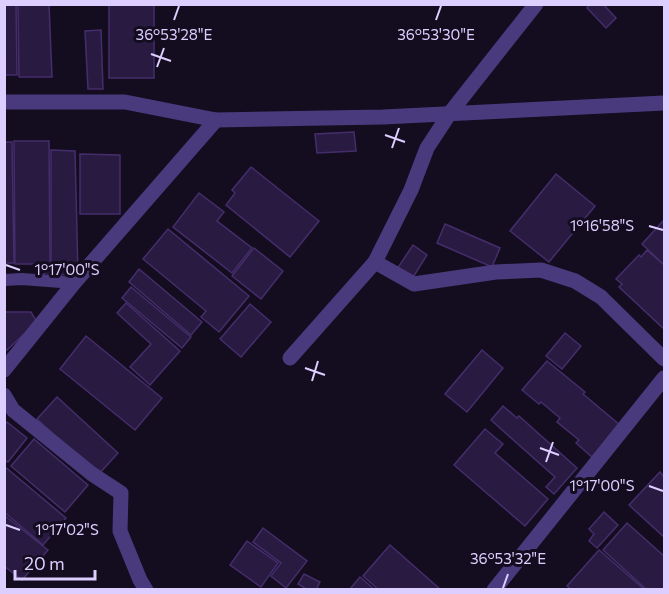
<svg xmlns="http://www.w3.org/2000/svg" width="669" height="594" font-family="Commissioner,sans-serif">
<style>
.building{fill:#291a41;stroke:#452d6c;stroke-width:1.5}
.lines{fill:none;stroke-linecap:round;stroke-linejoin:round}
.lane{stroke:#493a7e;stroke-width:12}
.street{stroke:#493a7e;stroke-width:15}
.ticks{fill:none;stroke:#dccefe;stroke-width:2}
.ticks-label{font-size:15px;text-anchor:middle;fill:#dccefe;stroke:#140d20;stroke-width:6;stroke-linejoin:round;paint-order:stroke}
</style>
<rect width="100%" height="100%" fill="#140d20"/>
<g class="building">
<polygon points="4,4 16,4 17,75 4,75"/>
<polygon points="18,4 49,4 52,77 19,77"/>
<rect x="109" y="4" width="45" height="74"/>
<polygon points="590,4 603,4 616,18 606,28 587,8"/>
<polygon points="101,30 103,89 88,89 85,31"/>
<polygon points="354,132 356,151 317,153 315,134"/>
<polygon points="14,141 49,141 50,264 15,264"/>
<polygon points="4,142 12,142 14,263 4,263"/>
<polygon points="51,150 75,151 78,274 42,276 51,266"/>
<polygon points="80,154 120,155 120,214 80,214"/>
<polygon points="251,167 319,221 290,257 226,205 235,193 232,190"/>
<polygon points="556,174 595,206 549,262 510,231"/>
<polygon points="199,193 224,212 217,221 252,248 232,273 173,227"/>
<polygon points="664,220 664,265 642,244"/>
<polygon points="445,224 500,248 492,267 437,243"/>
<polygon points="168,229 249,296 219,332 201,317 206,311 143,259"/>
<polygon points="413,245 427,255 412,279 397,269"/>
<polygon points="254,248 283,271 261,299 232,276"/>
<polygon points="647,250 664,265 664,329 619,287 622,284 616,279 639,255 641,257"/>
<polygon points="139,269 202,322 191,335 129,282"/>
<polygon points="131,287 191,337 182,348 122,298"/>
<polygon points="126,303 180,351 150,385 130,367 151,344 117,313"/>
<polygon points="250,304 271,322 241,357 220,339"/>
<polygon points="4,312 31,312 37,322 7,350 4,350"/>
<polygon points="565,333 581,346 562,369 546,356"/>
<polygon points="86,336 162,398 135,430 60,369"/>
<polygon points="482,350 503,368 467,412 445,394"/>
<polygon points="547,361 585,392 583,394 620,425 593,458 576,443 579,440 557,422 560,418 541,402 539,404 522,390"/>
<polygon points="57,397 118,453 98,475 37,419"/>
<polygon points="503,406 517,418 519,416 577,468 554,494 546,487 555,477 491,420"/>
<polygon points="7,422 27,438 8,462 4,460 4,425"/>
<polygon points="485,429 503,444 495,453 548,499 525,526 454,465"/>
<polygon points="34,439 88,485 65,512 11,466"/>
<polygon points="4,466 66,518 43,545 4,512"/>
<polygon points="660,472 664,477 664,537 629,505"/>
<polygon points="604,512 618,525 597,548 589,541 594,534 589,529"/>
<polygon points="4,515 48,550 22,580 4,566"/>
<polygon points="627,523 664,556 664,590 647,590 603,550"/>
<polygon points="263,528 307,561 286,588 271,576 281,563 253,542"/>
<polygon points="247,541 278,563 261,587 230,565"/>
<polygon points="390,545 441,590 379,590 363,576"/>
<polygon points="599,550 645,590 572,590 567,586"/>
<polygon points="304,574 320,582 316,590 308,590 298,584"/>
<polygon points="360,577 375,590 349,590"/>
</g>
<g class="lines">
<polyline class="lane" points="4,280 22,279 74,283"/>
<g class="street">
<polyline points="4,102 125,102 216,120 383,117 664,103"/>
<polyline points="375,262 414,284 496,272 541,270 575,281 601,297 664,359"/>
<polyline points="290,358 375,262 411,190 427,148 450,113 536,4"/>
<polyline points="4,370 74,283 216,120"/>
<polyline points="4,395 13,410 92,474 121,493 120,531 140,580 146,590"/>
<polyline points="494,590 664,378"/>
</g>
</g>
<path class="ticks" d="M174,20L179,6M436,20L441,6M151,54L171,61M157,67L164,48M385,135L405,142M392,148L399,128M649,226L663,230M6,265L20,270M305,368L325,375M312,381L318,361M540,448L559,455M546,462L553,442M649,486L663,491M6,525L20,530M503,588L508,574"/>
<g class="ticks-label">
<text x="174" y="40">36°53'28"E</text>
<text x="436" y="40">36°53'30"E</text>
<text x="602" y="231">1°16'58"S</text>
<text x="67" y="275">1°17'00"S</text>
<text x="602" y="491">1°17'00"S</text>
<text x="67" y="535">1°17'02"S</text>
<text x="508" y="564">36°53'32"E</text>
</g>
<rect width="669" height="594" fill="none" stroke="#dccefe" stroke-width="12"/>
<path d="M15 570v9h80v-9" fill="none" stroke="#dccefe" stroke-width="3"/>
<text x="24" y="570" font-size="18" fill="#dccefe" stroke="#140d20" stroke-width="4.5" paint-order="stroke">20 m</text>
</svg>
